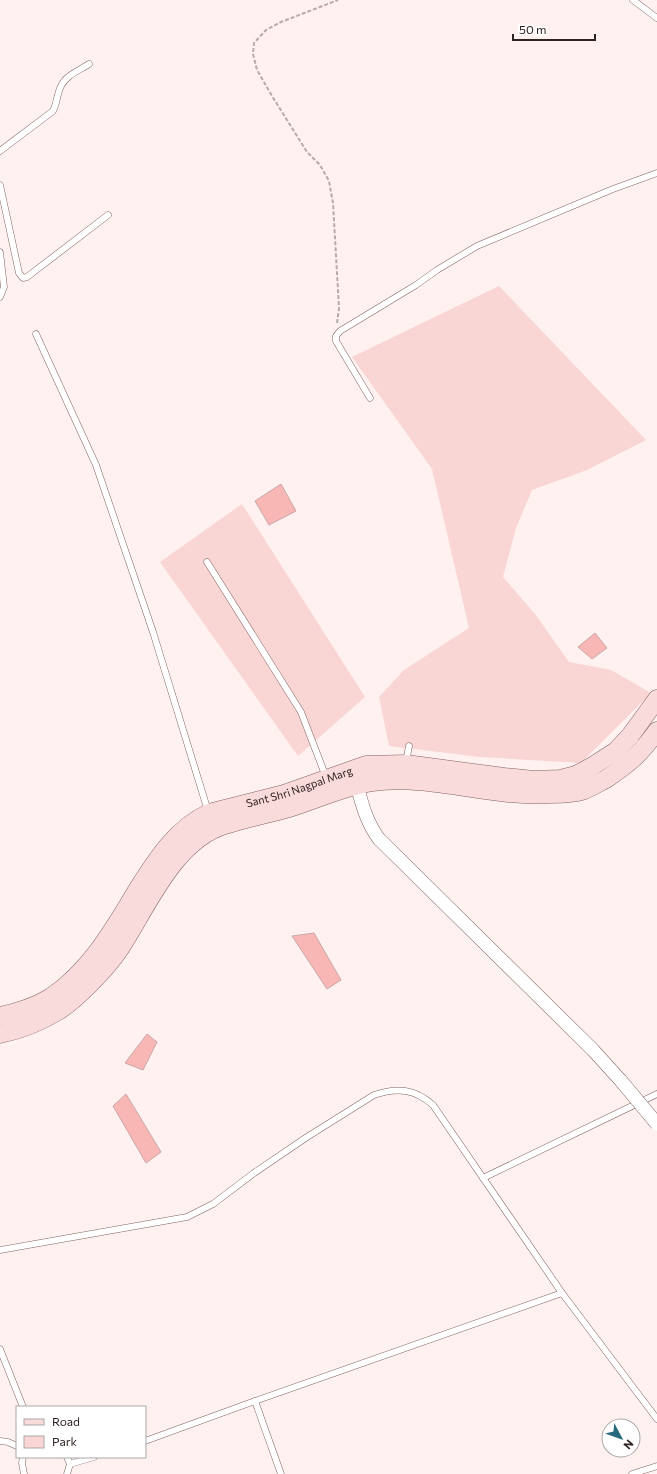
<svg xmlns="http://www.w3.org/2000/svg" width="657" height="1474" font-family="Commissioner,sans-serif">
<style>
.green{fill:#f9d5d4}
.building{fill:#f8b6b5;stroke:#c8a8a7}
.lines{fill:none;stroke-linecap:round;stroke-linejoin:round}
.lane-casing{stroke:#806362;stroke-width:7}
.street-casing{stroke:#806362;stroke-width:14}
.secondary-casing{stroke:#806362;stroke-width:19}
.path{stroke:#b7aaa9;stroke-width:2;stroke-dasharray:4 2;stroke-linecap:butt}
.lane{stroke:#fff;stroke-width:6}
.street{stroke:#fff;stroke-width:13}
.secondary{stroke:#fadbdb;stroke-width:18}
.street-bridge-casing{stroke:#806362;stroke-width:14;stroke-linecap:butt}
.street-bridge{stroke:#fff;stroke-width:13}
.labels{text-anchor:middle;stroke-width:3;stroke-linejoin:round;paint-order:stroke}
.street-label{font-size:11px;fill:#2e2221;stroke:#fff}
</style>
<rect width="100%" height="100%" fill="#fff1f0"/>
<g class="green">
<polygon points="499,286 646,440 587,470 532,490 516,528 503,577 535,614 569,662 611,670 651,693 581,763 480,757 389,746 379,697 404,670 469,628 432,469 352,357"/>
<polygon points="242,504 365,697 298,756 160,562"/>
</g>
<g class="building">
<polygon points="281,484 296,511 269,525 255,501"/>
<polygon points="595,633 607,648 592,659 578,647"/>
<polygon points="314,933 341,980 327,989 292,936"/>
<polygon points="147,1034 157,1042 143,1070 125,1063"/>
<polygon points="126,1094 161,1152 146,1163 113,1106"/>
</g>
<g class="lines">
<g class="lane-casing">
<g id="lane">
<polyline points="633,0 657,18"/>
<path d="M0,151L53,111C57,103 57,94 61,86C66,75 80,70 89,64"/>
<polyline points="0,185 19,273 23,278 27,277 108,215"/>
<polyline points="0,252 4,287 0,297"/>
<polyline points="36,334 96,465 153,632 208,811"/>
<polyline points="370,398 336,341 336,336 340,331 416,285 437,270 477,246 613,189 657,173"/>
<polyline points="207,562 301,712 326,777"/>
<polyline points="406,762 409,746"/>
<polyline points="483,1178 657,1094"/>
<path d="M0,1250L187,1217L213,1204L254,1173L307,1137L374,1095C397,1087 415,1089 433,1105L562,1293L657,1419"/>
<polyline points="0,1349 23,1407"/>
<polyline points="255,1401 281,1474"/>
<polyline points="0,1441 8,1442 17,1446"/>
<polyline points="145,1441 255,1401 562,1293"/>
<polyline points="23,1457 22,1463 24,1474"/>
<polyline points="70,1464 94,1457"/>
<polyline points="67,1474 70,1464 67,1457"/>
<polyline points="632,1474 657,1466"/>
</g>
</g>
<g class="street-casing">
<path id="street" d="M355,778C361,800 365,820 379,839L593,1050L622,1082"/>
</g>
<g class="secondary-casing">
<g id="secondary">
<path id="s1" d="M0,1016C16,1013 37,1006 51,997C91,970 115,927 139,887C158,857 177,828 209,813L284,794L366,765L406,764L504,777L534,780L560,779L576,775L591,767L616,751L630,736L657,699"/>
<path d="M0,1034C20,1030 40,1022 58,1011C76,1000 107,968 119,950C147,908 173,841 225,825C246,818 268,814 289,808C315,800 345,786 372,782C432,774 490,798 551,794C561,794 572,794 582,791C590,788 598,783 606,779C630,763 640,754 657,731"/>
</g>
</g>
<polyline class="path" points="337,323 339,308 333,203 329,181 320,165 307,152 272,96 257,70 253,54 254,43 266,30 281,22 338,0"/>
<use href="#lane" class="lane"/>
<use href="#street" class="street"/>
<use href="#secondary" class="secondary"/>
<g class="street-bridge-casing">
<polyline id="street-bridge" points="622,1082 657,1124"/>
</g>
<use href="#street-bridge" class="street-bridge"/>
</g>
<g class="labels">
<g class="street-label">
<text dy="4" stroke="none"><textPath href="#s1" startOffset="394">Sant Shri Nagpal Marg</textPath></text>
</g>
</g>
<rect x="16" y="1406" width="130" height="52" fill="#ffffff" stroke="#aba7a6"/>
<rect x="24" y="1419" width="20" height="6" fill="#fadbdb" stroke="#aba7a6"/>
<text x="52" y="1426" font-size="12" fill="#2e2221">Road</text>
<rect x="24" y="1436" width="20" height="12" fill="#f9d5d4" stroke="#aba7a6"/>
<text x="52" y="1446" font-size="12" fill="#2e2221">Park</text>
<g transform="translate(621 1438) rotate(131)"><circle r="19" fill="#ffffff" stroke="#aba7a6"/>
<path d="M0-3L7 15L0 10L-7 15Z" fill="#286a7d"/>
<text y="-6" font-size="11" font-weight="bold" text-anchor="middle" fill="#2e2221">N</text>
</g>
<path d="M513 34v6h82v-6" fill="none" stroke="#2e2221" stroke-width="2"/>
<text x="519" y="34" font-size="12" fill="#2e2221" stroke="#ffffff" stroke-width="3" paint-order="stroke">50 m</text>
</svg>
